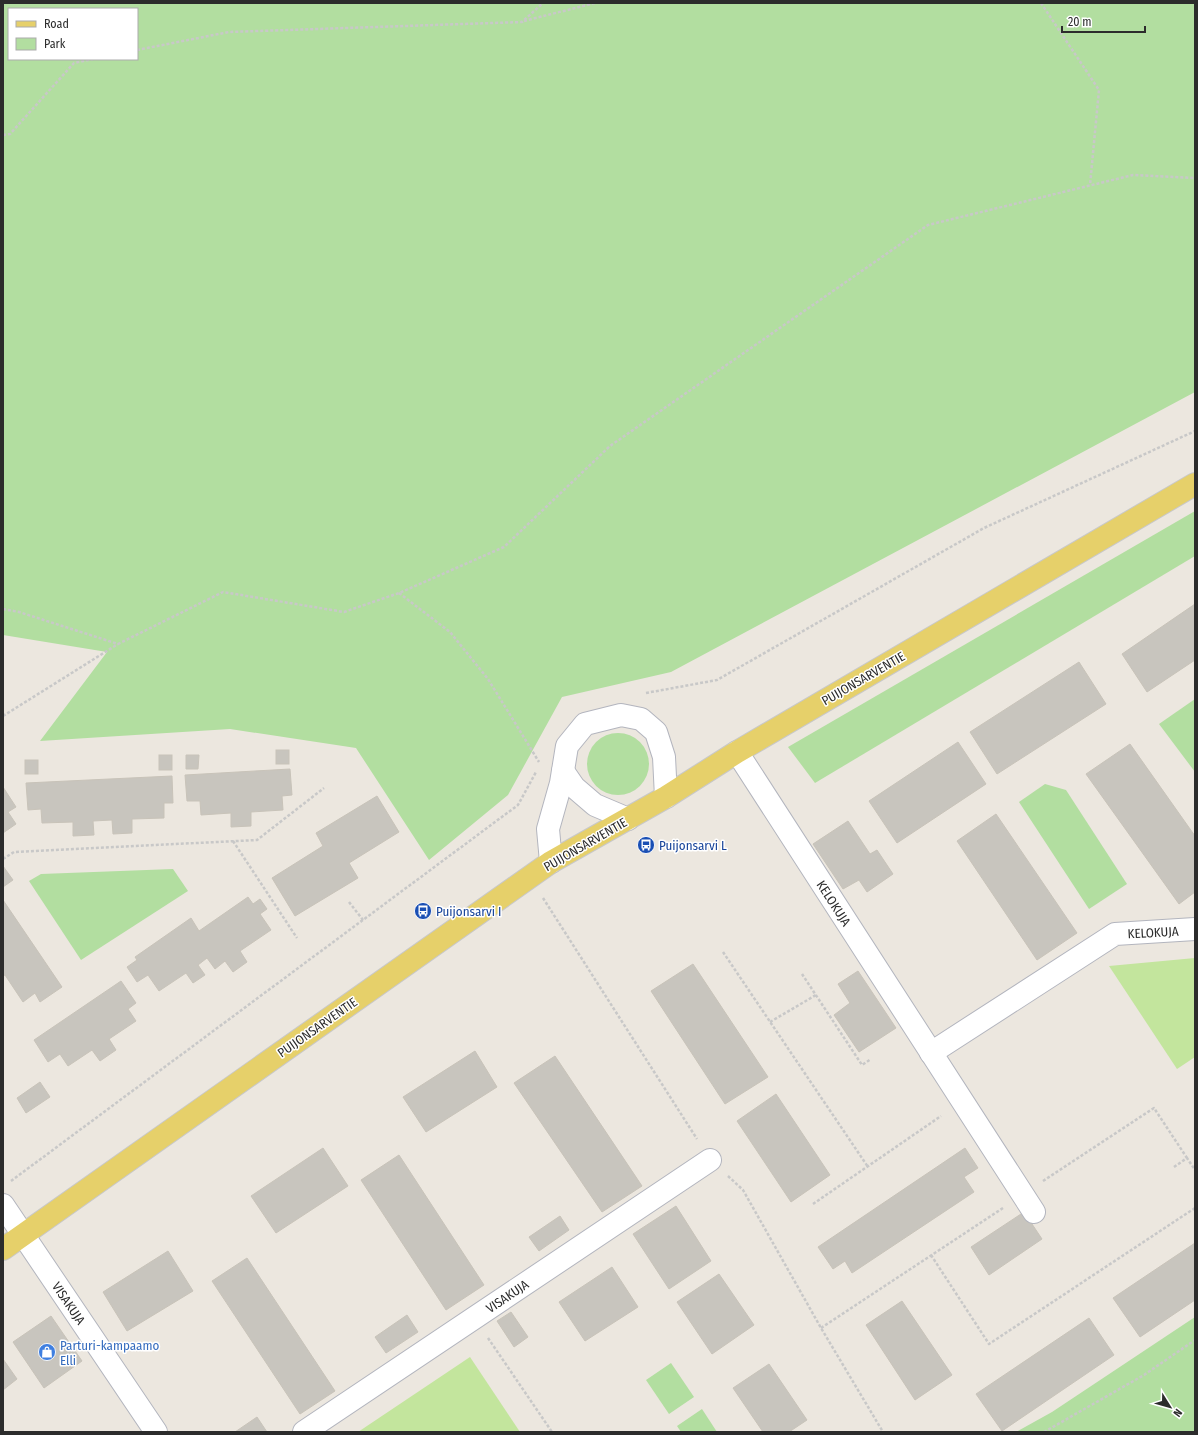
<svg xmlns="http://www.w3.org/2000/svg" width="1198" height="1435" font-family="'Fira Sans Condensed',sans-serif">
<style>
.green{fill:#b2dea0;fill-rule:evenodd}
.pitch{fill:#c3e59d}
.building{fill:#c8c5be;stroke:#c8c3b9}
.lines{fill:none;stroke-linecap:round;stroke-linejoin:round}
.minor-casing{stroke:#b3b5be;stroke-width:24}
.major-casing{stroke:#c8c8c8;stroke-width:24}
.path{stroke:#c8c8c8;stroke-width:2.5;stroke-dasharray:3 2;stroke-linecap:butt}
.minor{stroke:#fff;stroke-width:22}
.major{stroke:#e6d06a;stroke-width:22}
.labels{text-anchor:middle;stroke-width:3;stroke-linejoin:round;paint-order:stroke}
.street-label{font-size:13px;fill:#2c2c2c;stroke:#fff}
.transit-label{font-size:13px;fill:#164399;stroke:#fff;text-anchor:start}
.shop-label{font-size:13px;fill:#366cbe;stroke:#fff;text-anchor:start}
</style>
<rect width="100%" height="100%" fill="#ece7df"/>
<g class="green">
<path d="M3,3H1195V392L671,672L562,697L508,795L429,860L356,748L230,729L40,741L107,652L3,635ZM9,9H137V59H9Z"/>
<polygon points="1195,511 1195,556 815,783 788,747"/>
<polygon points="1195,699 1195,772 1159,724"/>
<circle cx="618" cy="764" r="31"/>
<polygon points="1045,784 1066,790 1127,884 1089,909 1019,802"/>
<polygon points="173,869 188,891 81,960 29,881 41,874"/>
<polygon points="1195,1317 1195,1432 1016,1432 1052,1412"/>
<polygon points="671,1363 694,1397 669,1414 646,1380"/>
<polygon points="702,1409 717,1432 681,1432 677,1426"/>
</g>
<g class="pitch">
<polygon points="1195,958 1195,1057 1177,1069 1109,966"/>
<polygon points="470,1357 520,1432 358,1432"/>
</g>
<g class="building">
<polygon points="1195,604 1195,660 1147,692 1122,654"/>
<polygon points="1079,662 1106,704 997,774 970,732"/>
<polygon points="958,742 986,784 897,843 869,801"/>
<polygon points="1130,744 1195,836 1195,892 1179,904 1086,774"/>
<rect x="276" y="750" width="13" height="14"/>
<rect x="159" y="755" width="13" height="15"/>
<polygon points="186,755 199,755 198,769 186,769"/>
<rect x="25" y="760" width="13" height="14"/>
<polygon points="290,769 292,795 282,796 283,810 251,812 251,826 231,827 231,813 201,815 200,801 187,801 185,775"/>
<polygon points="172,776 173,803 164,803 164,818 132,819 132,833 113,834 112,820 93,821 94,835 73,836 73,822 42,823 41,809 28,810 26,783"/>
<polygon points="3,787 16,807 8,812 16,824 3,833"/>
<polygon points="377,796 399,832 349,863 358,878 295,916 272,878 323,846 316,833"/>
<polygon points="996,814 1077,933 1037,960 957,841"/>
<polygon points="848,821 870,854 877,850 893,874 867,892 859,880 843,889 813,844"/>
<polygon points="3,866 13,880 3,887"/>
<polygon points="248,897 253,904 260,899 267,909 260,914 271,930 240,951 247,962 233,972 225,961 215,969 207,958 198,965 205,975 193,983 186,973 159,991 148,975 137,982 127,967 137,960 135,957 191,918 199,931"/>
<polygon points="3,900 62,987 40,1002 35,993 23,1002 5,975 3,976"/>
<polygon points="693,964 768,1077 725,1104 651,991"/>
<polygon points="858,971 896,1028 859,1052 834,1015 850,1003 838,984"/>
<polygon points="121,981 136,1003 128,1009 136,1021 109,1039 116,1050 100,1061 92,1050 68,1066 60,1054 48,1062 34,1040"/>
<polygon points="475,1051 497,1087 426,1132 403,1097"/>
<polygon points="555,1056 642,1186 602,1212 514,1083"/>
<polygon points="40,1082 50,1097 26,1113 17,1098"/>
<polygon points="776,1094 830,1175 791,1202 737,1121"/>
<polygon points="323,1148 348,1186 276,1233 251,1196"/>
<polygon points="965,1148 978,1168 964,1177 974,1192 852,1273 845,1261 833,1269 818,1247"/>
<polygon points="399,1155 484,1285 446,1310 361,1180"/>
<polygon points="676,1206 711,1261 669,1289 633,1234"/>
<polygon points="1024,1212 1042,1239 989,1275 971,1247"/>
<polygon points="560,1216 569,1230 539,1251 529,1237"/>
<polygon points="1195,1243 1195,1300 1140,1337 1113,1298"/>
<polygon points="168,1251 193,1291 127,1331 103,1292"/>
<polygon points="247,1258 335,1391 300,1414 212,1281"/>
<polygon points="612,1267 638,1307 585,1341 559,1302"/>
<polygon points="719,1274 754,1325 712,1354 677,1302"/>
<polygon points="902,1301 952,1375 915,1400 866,1325"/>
<polygon points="511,1312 528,1337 514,1347 497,1321"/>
<polygon points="407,1315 418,1332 386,1353 375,1337"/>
<polygon points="51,1316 82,1361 44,1388 13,1342"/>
<polygon points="1089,1318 1114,1355 1002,1431 976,1394"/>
<polygon points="3,1359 17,1379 3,1390"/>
<polygon points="769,1364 807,1420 789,1432 763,1432 733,1388"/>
<polygon points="257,1417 267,1432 235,1432"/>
</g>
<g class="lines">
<g class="minor-casing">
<g id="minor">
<polyline points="737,752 1034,1212"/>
<polyline points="563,771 574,787 595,805 628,819"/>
<polyline points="551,862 548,829 561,783 567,746 585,724 621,715 641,719 656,732 664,757 666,797"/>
<polyline points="931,1053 1115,934 1195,929"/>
<polyline points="3,1205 156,1432"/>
<polyline points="304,1432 710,1160"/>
</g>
</g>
<g class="major-casing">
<polyline id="major" points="3,1249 551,862 666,797 737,752 1195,484"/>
</g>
<g class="path">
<polyline points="1041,3 1099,90 1090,185"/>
<polyline points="524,21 595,3"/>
<polyline points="137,50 229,32 522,22 543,3"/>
<polyline points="3,135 10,134 74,63 93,59"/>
<polyline points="399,593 450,632 488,679 539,762"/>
<polyline points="3,609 19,612 118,644 223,592 344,612 399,593 504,547 610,446 928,225 1133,175 1195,178"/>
<polyline points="646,693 717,680 984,528 1195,431"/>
<polyline points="3,716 118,644"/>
<polyline points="233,841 297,938"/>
<polyline points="3,859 14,852 257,840 324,788"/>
<polyline points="543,898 697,1139"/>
<polyline points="349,902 363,920"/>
<polyline points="723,952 868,1167"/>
<polyline points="802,974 862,1065 871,1059"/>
<polyline points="770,1022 816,995"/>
<polyline points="1174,1167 1187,1158 1195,1170"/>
<polyline points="728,1176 743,1190 821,1328 883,1432"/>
<polyline points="11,1181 518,805 536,772"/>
<polyline points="1043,1181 1154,1108 1187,1158"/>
<polyline points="813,1204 941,1116"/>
<polyline points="931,1255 989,1344 1195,1208"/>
<polyline points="821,1328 1003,1208"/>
<polyline points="488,1338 552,1432"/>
<polyline points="1044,1432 1144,1375 1195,1340"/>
</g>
<use href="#minor" class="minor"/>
<use href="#major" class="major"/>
</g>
<defs>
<g id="bus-disc" transform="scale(0.9)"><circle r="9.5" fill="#1a4fb4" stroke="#fff"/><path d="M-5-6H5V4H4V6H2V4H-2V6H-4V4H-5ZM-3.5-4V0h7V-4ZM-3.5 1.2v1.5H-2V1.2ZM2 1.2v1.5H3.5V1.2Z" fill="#fff"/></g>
<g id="shop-disc" transform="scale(0.9)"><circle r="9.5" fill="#3f7fe0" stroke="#fff"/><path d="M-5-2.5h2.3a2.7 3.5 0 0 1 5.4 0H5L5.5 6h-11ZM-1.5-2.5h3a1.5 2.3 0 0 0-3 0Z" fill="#fff"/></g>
</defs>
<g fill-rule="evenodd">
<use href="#bus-disc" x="646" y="845"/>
<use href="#bus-disc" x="423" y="911"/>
<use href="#shop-disc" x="47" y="1352"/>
</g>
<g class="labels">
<g class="street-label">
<text transform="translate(863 678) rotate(-30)" y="5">PUIJONSARVENTIE</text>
<text transform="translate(585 844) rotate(-30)" y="5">PUIJONSARVENTIE</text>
<text transform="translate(834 903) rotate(57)" y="5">KELOKUJA</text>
<text transform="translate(1153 932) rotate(-3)" y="5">KELOKUJA</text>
<text transform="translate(317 1027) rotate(-35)" y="5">PUIJONSARVENTIE</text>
<text transform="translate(507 1296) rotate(-34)" y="5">VISAKUJA</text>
<text transform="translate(69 1303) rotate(56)" y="5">VISAKUJA</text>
</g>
<g class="transit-label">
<text x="659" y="850">Puijonsarvi L</text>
<text x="436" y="916">Puijonsarvi I</text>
</g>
<g class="shop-label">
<text x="60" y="1350">Parturi-kampaamo<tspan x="60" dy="15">Elli</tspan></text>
</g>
</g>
<rect width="1198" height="1435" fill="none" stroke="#2c2c2c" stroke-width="8"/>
<rect x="8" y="8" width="130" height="52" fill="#ffffff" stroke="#ababab"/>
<rect x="16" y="21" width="20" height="6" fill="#e6d06a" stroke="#ababab"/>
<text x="44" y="28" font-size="12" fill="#2c2c2c">Road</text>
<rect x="16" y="38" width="20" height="12" fill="#b2dea0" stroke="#ababab"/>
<text x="44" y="48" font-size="12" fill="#2c2c2c">Park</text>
<g transform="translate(1170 1407) rotate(127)" stroke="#ffffff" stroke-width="3" paint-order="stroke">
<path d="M0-3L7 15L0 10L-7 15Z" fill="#2c2c2c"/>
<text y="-6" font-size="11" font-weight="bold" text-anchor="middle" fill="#2c2c2c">N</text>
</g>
<path d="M1062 26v6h83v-6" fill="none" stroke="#2c2c2c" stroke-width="2"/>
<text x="1068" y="26" font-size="12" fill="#2c2c2c" stroke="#ffffff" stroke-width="3" paint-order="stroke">20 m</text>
</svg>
